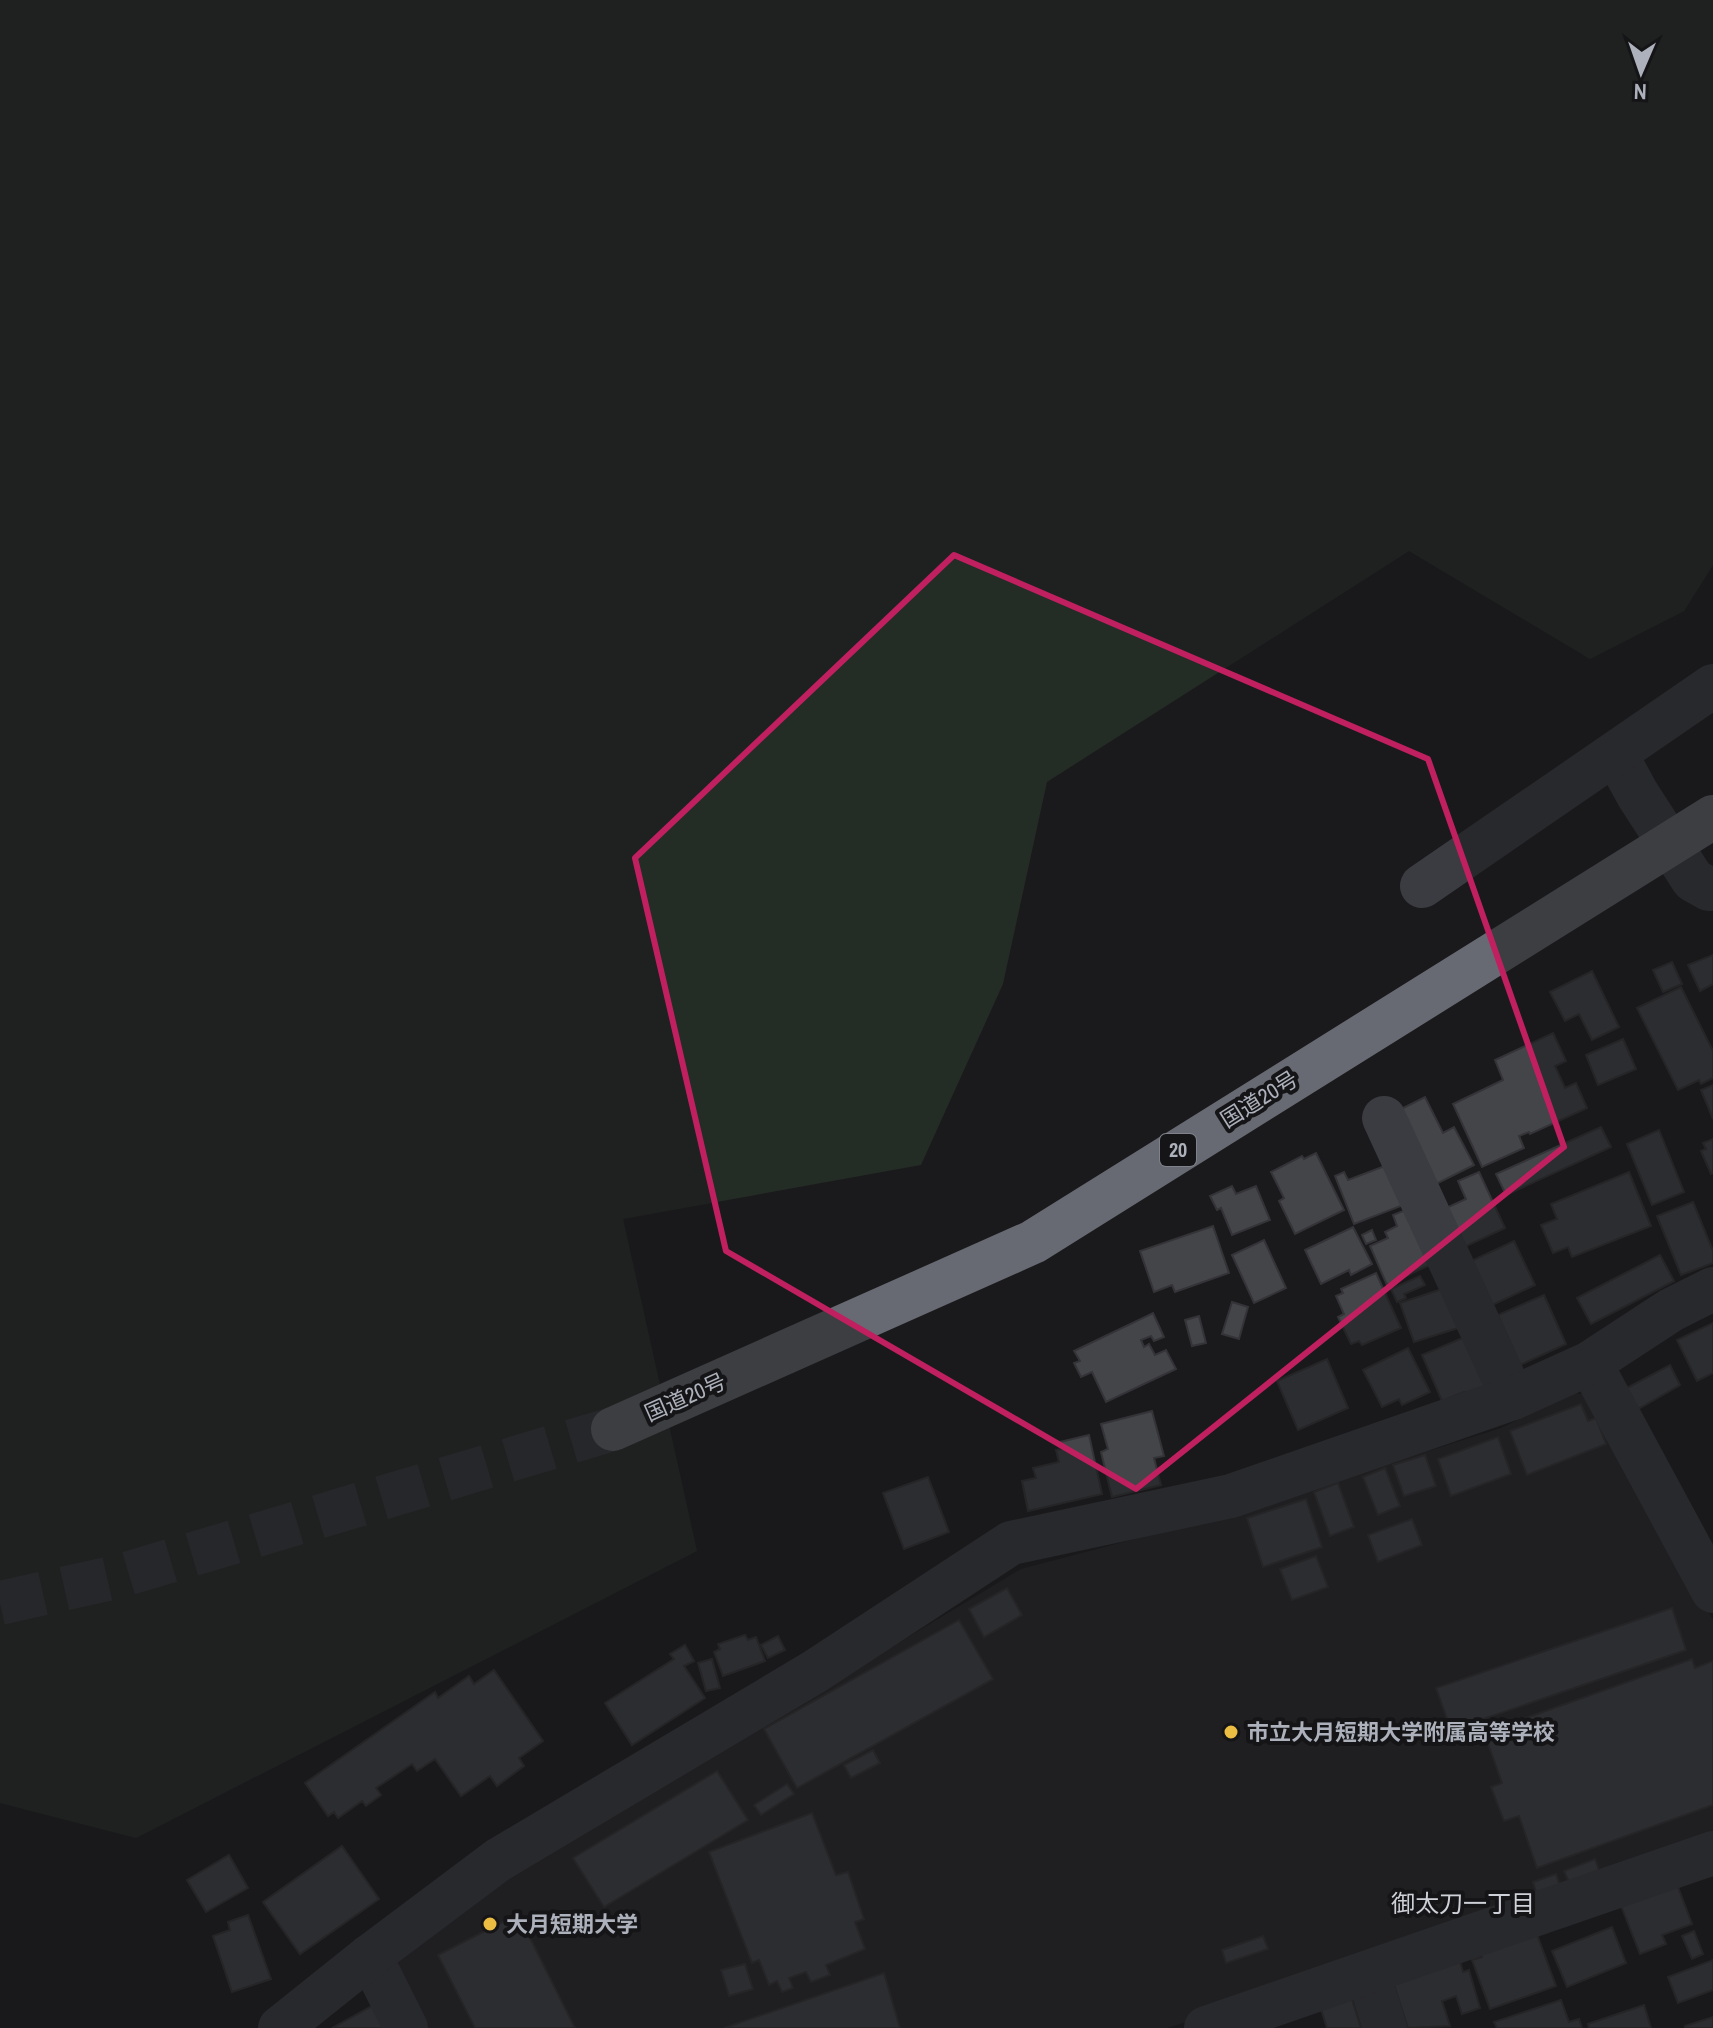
<svg xmlns="http://www.w3.org/2000/svg" width="1713" height="2028" font-family="'Archivo Narrow','Noto Sans JP',sans-serif">
<style>
.built{fill:#262629}
.green{fill:#242c26}
.building{fill:#444549;stroke:#343438;stroke-width:2}
.lines{fill:none;stroke-linecap:round;stroke-linejoin:round}
.highway-tunnel{stroke:#37383c;stroke-width:44;stroke-dasharray:44 22;stroke-linecap:butt}
.minor{stroke:#3b3c41;stroke-width:44}
.highway{stroke:#676a72;stroke-width:44}
.marked{fill:none;stroke:#c12060;stroke-width:6;stroke-linejoin:round}
.poi-dot{fill:#ebbd43;stroke:#151517;stroke-width:3}
.labels{text-anchor:middle;stroke-width:8;stroke-linejoin:round;paint-order:stroke}
.shield{fill:#151517;stroke:#7f828a;stroke-width:2}
.shield-label{font-size:20px;font-weight:bold;fill:#adb1bb}
.street-label{font-size:22px;fill:#adb1bb;stroke:#151517}
.poi-label{font-size:22px;font-weight:bold;fill:#adb1bb;stroke:#151517;text-anchor:start}
.neighbourhood-label{font-size:24px;fill:#ced0d7;stroke:#151517}
</style>
<rect width="100%" height="100%" fill="#1a1a1c"/>
<polygon class="built" points="1574,1393 1591,1395 1713,1620 1713,1845 1365,1966 1167,2028 412,2028 383,1969 509,1878 1021,1569 1234,1513 1501,1428"/>
<polygon class="green" points="0,0 1713,0 1713,565 1684,611 1590,659 1409,551 1047,782 1003,984 921,1165 623,1219 697,1551 136,1838 0,1803"/>
<g class="building">
<polygon points="1713,955 1713,984 1700,991 1688,965"/>
<polygon points="1672,962 1682,984 1663,992 1653,970"/>
<polygon points="1592,971 1619,1027 1592,1040 1579,1014 1565,1021 1550,992"/>
<polygon points="1681,987 1713,1051 1713,1078 1701,1084 1699,1080 1678,1090 1637,1008"/>
<polygon points="1553,1033 1566,1061 1555,1066 1565,1088 1576,1083 1587,1108 1530,1134 1529,1132 1519,1136 1524,1148 1482,1167 1453,1104 1503,1080 1495,1060"/>
<polygon points="1623,1039 1636,1069 1598,1085 1586,1055"/>
<polygon points="1713,1085 1713,1119 1701,1090"/>
<polygon points="1425,1097 1443,1133 1454,1127 1474,1165 1432,1186 1395,1112"/>
<polygon points="1601,1127 1611,1147 1506,1195 1496,1174"/>
<polygon points="1659,1130 1684,1192 1652,1205 1627,1144"/>
<polygon points="1713,1139 1713,1173 1711,1174 1701,1151 1706,1149 1703,1143"/>
<polygon points="1316,1153 1344,1210 1295,1234 1279,1201 1284,1198 1271,1172 1302,1156 1304,1159"/>
<polygon points="1390,1164 1406,1204 1354,1224 1335,1176 1344,1172 1348,1180"/>
<polygon points="1479,1172 1505,1228 1462,1248 1444,1209 1466,1199 1458,1181"/>
<polygon points="1629,1172 1651,1226 1572,1257 1568,1247 1553,1253 1541,1225 1557,1219 1551,1204"/>
<polygon points="1232,1186 1236,1194 1256,1186 1270,1220 1232,1235 1221,1208 1217,1210 1210,1196"/>
<polygon points="1693,1202 1713,1251 1713,1263 1681,1275 1657,1216"/>
<polygon points="1413,1207 1438,1261 1387,1285 1370,1246 1388,1238 1385,1232 1397,1226 1393,1215"/>
<polygon points="1213,1226 1229,1273 1175,1292 1172,1285 1154,1292 1140,1251"/>
<polygon points="1353,1227 1372,1264 1351,1275 1349,1270 1321,1284 1305,1250"/>
<polygon points="1372,1230 1376,1240 1366,1244 1362,1235"/>
<polygon points="1264,1240 1286,1288 1254,1303 1232,1255"/>
<polygon points="1514,1241 1535,1285 1488,1307 1467,1263"/>
<polygon points="1660,1255 1674,1281 1591,1324 1577,1298"/>
<polygon points="1376,1273 1401,1328 1362,1345 1359,1341 1351,1344 1338,1317 1344,1314 1336,1296 1343,1293 1341,1289"/>
<polygon points="1420,1276 1425,1285 1404,1294 1406,1298 1397,1302 1391,1289"/>
<polygon points="1445,1288 1458,1328 1414,1342 1400,1303"/>
<polygon points="1544,1295 1566,1344 1520,1365 1498,1315"/>
<polygon points="1232,1302 1248,1307 1239,1339 1222,1334"/>
<polygon points="1153,1313 1164,1337 1154,1341 1151,1336 1141,1340 1144,1347 1149,1344 1155,1355 1166,1350 1176,1369 1106,1402 1092,1372 1081,1377 1074,1363 1080,1361 1074,1351"/>
<polygon points="1199,1316 1206,1343 1192,1346 1185,1320"/>
<polygon points="1713,1323 1713,1373 1697,1381 1677,1340"/>
<polygon points="1465,1337 1496,1382 1466,1396 1464,1392 1442,1401 1422,1355"/>
<polygon points="1408,1348 1430,1392 1402,1405 1399,1399 1382,1407 1363,1370"/>
<polygon points="1327,1359 1348,1408 1298,1430 1277,1381"/>
<polygon points="1670,1365 1680,1385 1638,1409 1627,1388"/>
<polygon points="1581,1404 1588,1421 1596,1418 1606,1444 1527,1475 1510,1431"/>
<polygon points="1152,1411 1164,1456 1154,1458 1161,1485 1112,1497 1101,1452 1108,1449 1101,1424"/>
<polygon points="1089,1435 1102,1494 1028,1511 1022,1481 1036,1478 1033,1468 1059,1462 1056,1450 1062,1449 1060,1442"/>
<polygon points="1498,1437 1511,1474 1451,1496 1438,1459"/>
<polygon points="1425,1455 1436,1486 1404,1496 1393,1465"/>
<polygon points="1385,1468 1400,1506 1378,1515 1363,1477"/>
<polygon points="928,1477 949,1532 904,1549 883,1493"/>
<polygon points="1338,1483 1354,1527 1330,1536 1314,1492"/>
<polygon points="1306,1499 1322,1547 1263,1567 1247,1518"/>
<polygon points="1412,1519 1422,1545 1378,1562 1368,1535"/>
<polygon points="1316,1556 1328,1587 1292,1600 1280,1569"/>
<polygon points="1007,1588 1022,1615 984,1637 969,1609"/>
<polygon points="1672,1608 1686,1650 1451,1730 1436,1688"/>
<polygon points="959,1620 993,1679 797,1788 764,1729"/>
<polygon points="745,1635 748,1640 756,1637 765,1661 723,1676 714,1652 720,1649 718,1644"/>
<polygon points="778,1636 785,1650 768,1658 761,1645"/>
<polygon points="685,1645 694,1661 684,1666 705,1698 632,1745 605,1703 674,1659 670,1654"/>
<polygon points="712,1659 720,1688 706,1691 698,1663"/>
<polygon points="1692,1659 1695,1668 1713,1661 1713,1805 1537,1868 1519,1816 1504,1821 1491,1787 1502,1783 1487,1741 1513,1732 1509,1724"/>
<polygon points="494,1670 543,1741 519,1758 524,1766 497,1786 490,1776 461,1796 435,1759 417,1771 412,1764 376,1788 381,1795 366,1806 362,1801 338,1818 334,1812 328,1816 305,1783 435,1692 438,1698 469,1676 474,1684"/>
<polygon points="873,1750 880,1763 851,1778 844,1765"/>
<polygon points="717,1771 748,1820 604,1907 573,1858"/>
<polygon points="787,1784 794,1794 761,1815 754,1805"/>
<polygon points="812,1813 836,1875 848,1872 864,1919 855,1922 865,1949 826,1965 830,1975 811,1982 806,1972 789,1978 793,1988 782,1992 777,1981 769,1985 759,1960 752,1963 709,1852"/>
<polygon points="342,1846 379,1899 300,1954 263,1902"/>
<polygon points="229,1855 248,1888 206,1912 187,1880"/>
<polygon points="1595,1859 1601,1876 1571,1887 1564,1871"/>
<polygon points="1556,1874 1561,1889 1538,1898 1533,1882"/>
<polygon points="1678,1887 1692,1924 1662,1935 1666,1944 1640,1954 1620,1903"/>
<polygon points="518,1914 575,2028 475,2028 438,1955"/>
<polygon points="248,1915 271,1979 232,1992 213,1936 230,1930 228,1922"/>
<polygon points="1612,1927 1626,1963 1567,1987 1552,1951"/>
<polygon points="1535,1929 1556,1986 1490,2009 1472,1960 1482,1957 1479,1949"/>
<polygon points="1694,1931 1703,1954 1692,1959 1682,1936"/>
<polygon points="1263,1936 1268,1949 1226,1963 1222,1950"/>
<polygon points="1458,1955 1463,1972 1469,1970 1480,2008 1462,2014 1456,1996 1442,2001 1450,2026 1408,2028 1391,1975"/>
<polygon points="1713,1960 1713,1990 1678,2003 1668,1977"/>
<polygon points="745,1964 753,1989 729,1996 721,1970"/>
<polygon points="884,1973 900,2028 724,2028"/>
<polygon points="1349,1990 1361,2028 1327,2028 1318,2000"/>
<polygon points="1561,2000 1569,2022 1579,2019 1582,2028 1497,2028 1494,2022"/>
<polygon points="379,2002 394,2028 332,2028"/>
<polygon points="1644,2005 1651,2028 1589,2028 1588,2024"/>
<polygon points="1713,2017 1713,2028 1685,2028 1685,2026"/>
</g>
<g class="lines">
<polyline class="highway-tunnel" points="0,1603 116,1577 613,1429"/>
<g class="minor">
<polyline points="1616,755 1638,795 1693,880 1709,889 1713,888"/>
<polyline points="1422,886 1713,686"/>
<polyline points="1384,1118 1513,1398"/>
<polyline points="1590,1363 1713,1591"/>
<polyline points="370,1956 406,2028"/>
<polyline points="1368,1973 1385,2028"/>
<polyline points="280,2028 370,1956 498,1860 814,1672 1011,1543 1231,1496 1513,1398 1590,1363 1671,1310 1713,1289"/>
<polyline points="1206,2028 1713,1853"/>
</g>
<polyline class="highway" points="613,1429 1033,1242 1713,817"/>
</g>
<path d="M0 0H1713V2028H0ZM954,555L1428,759L1564,1147L1136,1489L726,1251L635,858Z" fill="#1a1a1c" fill-opacity=".55" fill-rule="evenodd"/>
<path class="marked" d="M954,555L1428,759L1564,1147L1136,1489L726,1251L635,858Z"/>
<g class="poi-dot">
<circle cx="1231" cy="1732" r="8"/>
<circle cx="490" cy="1924" r="8"/>
</g>
<g class="labels">
<rect class="shield" x="1160" y="1134" width="36" height="32" rx="6"/>
<g class="shield-label">
<text x="1178" y="1157">20</text>
</g>
<g class="street-label">
<text transform="translate(1259 1099) rotate(-32)" y="8">国道20号</text>
<text transform="translate(685 1397) rotate(-24)" y="8">国道20号</text>
</g>
<g class="poi-label">
<text x="1247" y="1740">市立大月短期大学附属高等学校</text>
<text x="506" y="1932">大月短期大学</text>
</g>
<g class="neighbourhood-label">
<text x="1463" y="1912">御太刀一丁目</text>
</g>
</g>
<g transform="translate(1641 72) rotate(182)" stroke="#151517" stroke-width="6" paint-order="stroke">
<path d="M0-6L14 30L0 20L-14 30Z" fill="#adb1bb"/>
<text y="-12" font-size="22" font-weight="bold" text-anchor="middle" fill="#adb1bb">N</text>
</g>
</svg>
